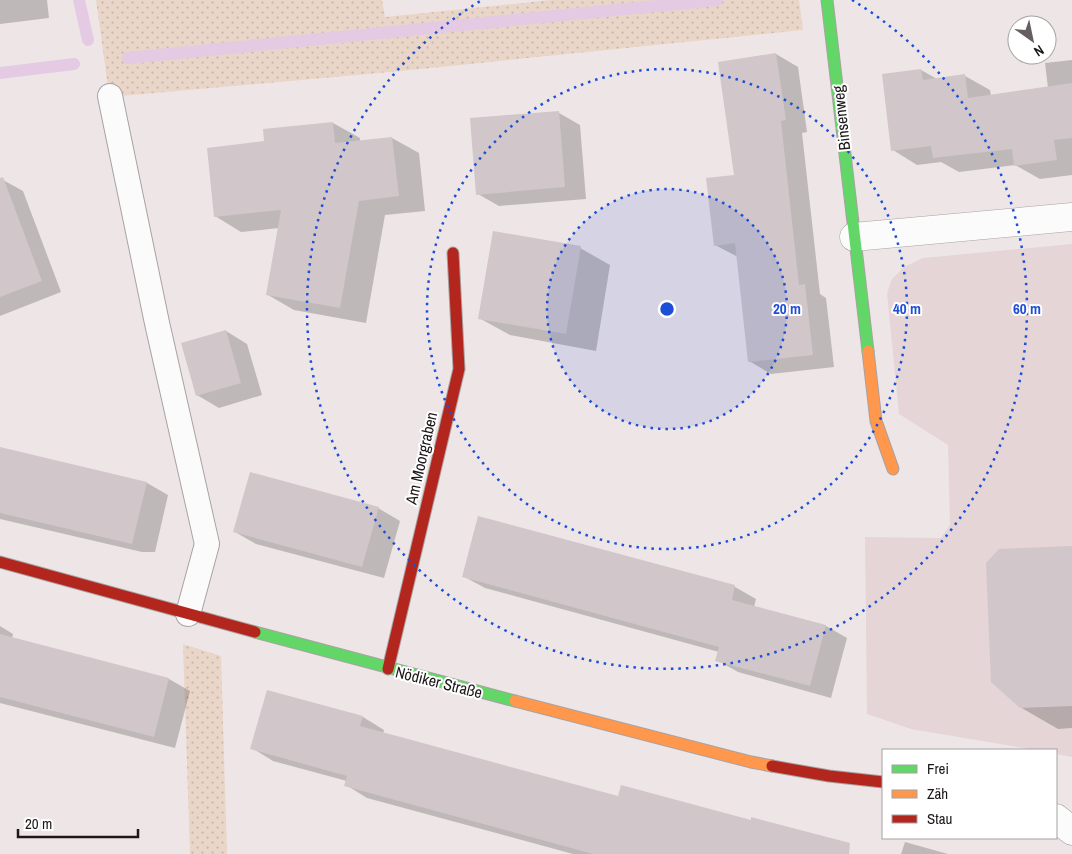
<svg xmlns="http://www.w3.org/2000/svg" width="1072" height="854" font-family="'Archivo Narrow',sans-serif">
<style>
.built{fill:#e5d5d6}
.grass{fill:url(#grass-dots)}
.shadow{fill:#0003}
.lines{fill:none;stroke-linecap:round;stroke-linejoin:round}
.stream{stroke:#e4cbe3;stroke-width:12}
.building{fill:#d1c6c9}
.lane-casing{stroke:#a9a2a3;stroke-width:26}
.street-casing{stroke:#a9a2a3;stroke-width:29}
.fast-casing{stroke:#a9a2a3;stroke-width:13}
.slow-casing{stroke:#a9a2a3;stroke-width:13}
.jam-casing{stroke:#a9a2a3;stroke-width:13}
.lane{stroke:#fcfbfb;stroke-width:24}
.street{stroke:#fcfbfb;stroke-width:28}
.fast{stroke:#63d668;stroke-width:11}
.slow{stroke:#ff974d;stroke-width:11}
.jam{stroke:#b3261e;stroke-width:11}
.ring{fill:none;stroke:#1d4ed8;stroke-width:2.5;stroke-dasharray:2.5 5}
.labels{text-anchor:middle;stroke-width:4;stroke-linejoin:round;paint-order:stroke}
.street-label{font-size:16px;fill:#1c1718;stroke:#fff}
.centre{fill:#1d4ed8;stroke:#fff;stroke-width:2.5}
.ring-label{font-size:15px;text-anchor:middle;font-weight:bold;fill:#1d4ed8;stroke:#fff;stroke-width:4;stroke-linejoin:round;paint-order:stroke}
</style>
<defs>
<pattern id="grass-dots" width="8" height="8" patternUnits="userSpaceOnUse" patternTransform="scale(1.25)"><rect width="8" height="8" fill="#ead6c8"/><path d="M2 2h.1M6 6h.1" fill="none" stroke="#c8b7ab" stroke-width="1.8" stroke-linecap="round"/></pattern>
</defs>
<rect width="100%" height="100%" fill="#eee6e6"/>
<polygon class="built" points="1072,244 1072,757 1056,754 1056,750 1035,750 911,729 867,714 865,537 941,538 950,525 948,445 899,414 887,293 892,279 904,267 923,258"/>
<g class="grass">
<polygon points="96,0 382,0 385,17 551,0 799,0 803,30 401,71 121,96 108,87"/>
<polygon points="183,644 221,656 227,854 190,854"/>
</g>
<g class="shadow">
<polygon points="0,0 47,0 49,18 0,24"/>
<polygon points="776,54 798,67 807,132 802,133 820,294 826,298 834,367 771,374 749,361 738,257 715,245 735,176"/>
<polygon points="1072,60 1072,175 1040,179 1015,165 959,172 941,162 917,165 893,150 921,70 937,79 965,76 990,90 991,96 1048,88 1045,63"/>
<polygon points="559,113 580,125 586,199 499,206 478,194"/>
<polygon points="333,123 360,138 360,142 392,138 419,153 425,211 385,215 366,323 294,310 268,295 279,228 241,232 215,216 265,142"/>
<polygon points="3,180 23,191 61,292 0,316 0,181"/>
<polygon points="580,248 610,265 596,351 510,335 479,318"/>
<polygon points="226,331 247,344 262,395 219,408 197,395"/>
<polygon points="0,448 147,483 168,495 155,552 142,552 0,519"/>
<polygon points="378,508 400,521 384,578 256,544 235,532"/>
<polygon points="479,517 735,587 756,599 754,607 826,626 847,638 831,698 738,672 717,660 719,652 485,588 463,576"/>
<polygon points="1072,548 1072,728 1058,729 1020,707"/>
<polygon points="0,626 13,634 12,638 169,679 190,691 175,748 0,703"/>
<polygon points="268,691 363,717 384,730 383,734 619,798 751,822 839,854 573,854 367,798 346,785 347,781 273,761 252,748"/>
<polygon points="905,842 948,854 901,854"/>
</g>
<g class="lines">
<g class="stream">
<polyline points="79,0 88,40"/>
<polyline points="128,58 717,0"/>
<polyline points="0,73 74,64"/>
</g>
</g>
<g class="building">
<polygon points="776,53 786,120 781,121 799,285 805,284 813,355 748,362 735,243 714,246 706,178 734,175 718,62"/>
<polygon points="921,69 923,80 965,74 968,98 1072,83 1072,138 1054,140 1057,160 1014,166 1012,149 933,158 931,146 891,151 882,74"/>
<polygon points="559,111 565,187 476,195 470,118"/>
<polygon points="333,122 335,143 392,137 399,196 359,201 340,308 266,295 281,210 214,217 207,148 264,141 263,129"/>
<polygon points="3,177 42,281 0,297 0,178"/>
<polygon points="493,231 581,246 566,334 478,319"/>
<polygon points="226,330 241,383 196,396 181,343"/>
<polygon points="0,447 147,482 132,544 0,513"/>
<polygon points="250,472 379,507 362,567 233,532"/>
<polygon points="478,516 735,585 732,600 826,625 810,686 715,661 719,647 462,577"/>
<polygon points="1072,546 1072,706 1020,708 991,682 986,563 999,549"/>
<polygon points="0,634 169,678 154,737 0,697"/>
<polygon points="267,690 363,716 360,726 618,796 621,785 751,820 751,817 850,843 849,854 593,854 344,786 347,776 250,749"/>
</g>
<g class="lines">
<g class="lane-casing">
<polyline id="lane" points="110,96 157,323 207,544 188,614"/>
</g>
<g class="street-casing">
<g id="street">
<polyline points="854,237 1072,217"/>
<polyline points="1056,818 1072,831"/>
</g>
</g>
<g class="fast-casing">
<g id="fast">
<polyline points="827,0 868,351"/>
<polyline points="255,632 515,701"/>
</g>
</g>
<g class="slow-casing">
<g id="slow">
<polyline points="868,351 876,421 893,469"/>
<polyline points="515,701 751,762 772,766"/>
</g>
</g>
<g class="jam-casing">
<g id="jam">
<polyline points="0,562 255,632"/>
<polyline points="388,669 459,369 453,253"/>
<polyline points="772,766 829,776 883,782"/>
</g>
</g>
<use href="#lane" class="lane"/>
<use href="#street" class="street"/>
<use href="#fast" class="fast"/>
<use href="#slow" class="slow"/>
<use href="#jam" class="jam"/>
</g>
<circle cx="667" cy="309" r="120" fill="#1d4ed8" fill-opacity=".12"/>
<g class="ring">
<circle cx="667" cy="309" r="120"/>
<circle cx="667" cy="309" r="240"/>
<path d="M852 0A360 360 0 1 1 482 0"/>
</g>
<g class="labels">
<g class="street-label">
<text transform="translate(841 118) rotate(-96)" y="6">Binsenweg</text>
<text transform="translate(421 458) rotate(-77)" y="6">Am Moorgraben</text>
<text transform="translate(439 682) rotate(14)" y="6">Nödiker Straße</text>
</g>
</g>
<circle cx="667" cy="309" r="8" class="centre"/>
<g class="ring-label">
<text x="787" y="314">20 m</text>
<text x="907" y="314">40 m</text>
<text x="1027" y="314">60 m</text>
</g>
<rect x="882" y="749" width="175" height="90" fill="#ffffff" stroke="#a4a2a3"/>
<rect x="892" y="765" width="25" height="8" fill="#63d668" stroke="#a4a2a3"/>
<text x="927" y="774" font-size="15" fill="#1c1718">Frei</text>
<rect x="892" y="790" width="25" height="8" fill="#ff974d" stroke="#a4a2a3"/>
<text x="927" y="799" font-size="15" fill="#1c1718">Zäh</text>
<rect x="892" y="815" width="25" height="8" fill="#b3261e" stroke="#a4a2a3"/>
<text x="927" y="824" font-size="15" fill="#1c1718">Stau</text>
<g transform="translate(1032 40) rotate(147)"><circle r="24" fill="#ffffff" stroke="#a4a2a3"/>
<path d="M0-4L9 19L0 12L-9 19Z" fill="#665f60"/>
<text y="-8" font-size="14" font-weight="bold" text-anchor="middle" fill="#1c1718">N</text>
</g>
<path d="M18 829v8h120v-8" fill="none" stroke="#1c1718" stroke-width="2.5"/>
<text x="25" y="829" font-size="15" fill="#1c1718" stroke="#ffffff" stroke-width="4" paint-order="stroke">20 m</text>
</svg>
